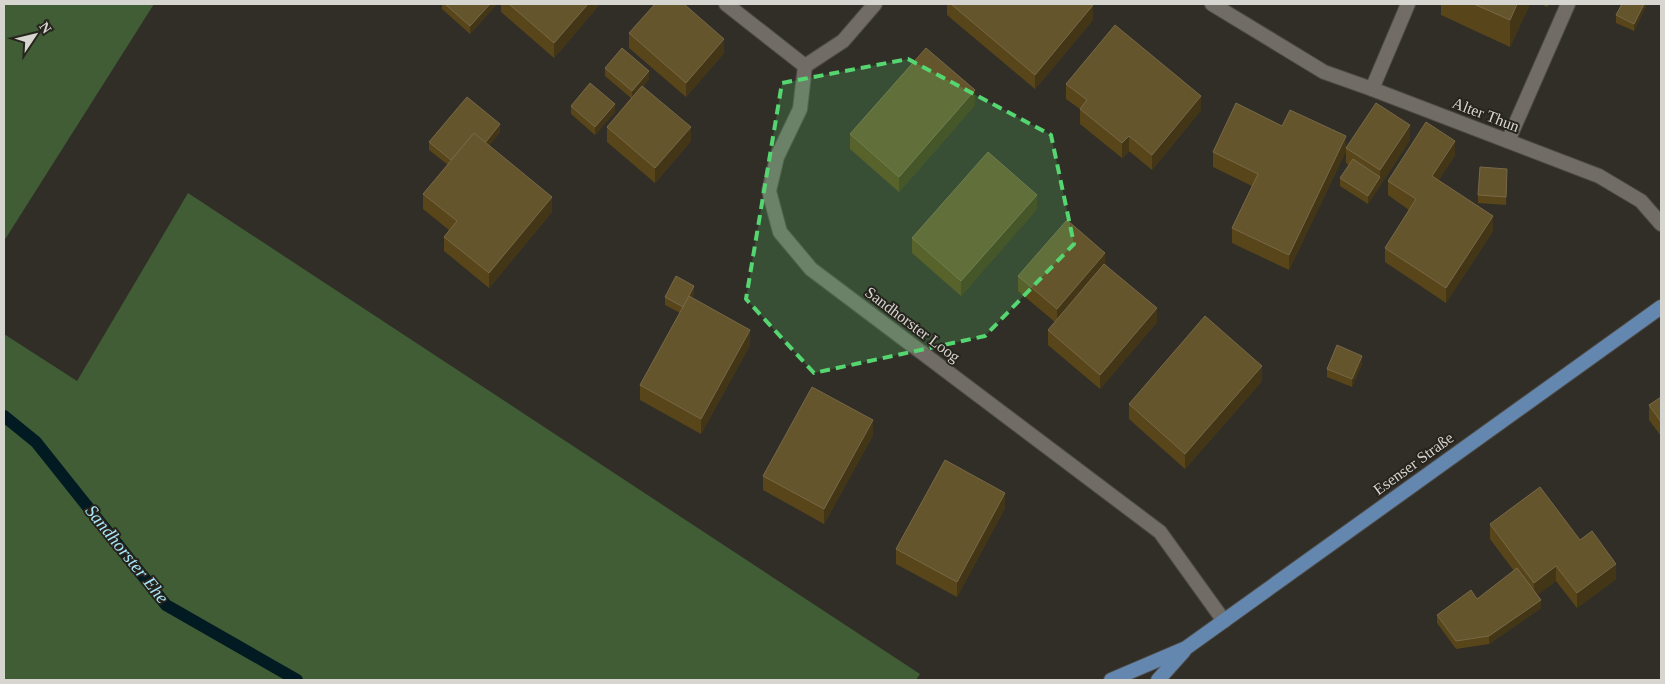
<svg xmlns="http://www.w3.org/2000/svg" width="1665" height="684" font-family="Georgia,serif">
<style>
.green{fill:#405d35}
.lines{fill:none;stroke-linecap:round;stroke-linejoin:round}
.stream{stroke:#021a21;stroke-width:12}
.service-casing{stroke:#4e4b46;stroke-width:16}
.minor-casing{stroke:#4e4b46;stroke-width:16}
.primary-casing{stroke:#4e4b46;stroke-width:16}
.service{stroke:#716d66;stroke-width:14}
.minor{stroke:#716d66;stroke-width:14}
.primary{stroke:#6487b0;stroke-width:14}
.wall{fill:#58461a}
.shaded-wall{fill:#423617}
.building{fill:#65552d;stroke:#776947}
.marked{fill:#56d671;fill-opacity:0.2;stroke:#56d671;stroke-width:4;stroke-dasharray:10 6;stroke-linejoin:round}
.labels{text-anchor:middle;stroke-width:4;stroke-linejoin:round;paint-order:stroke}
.street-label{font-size:16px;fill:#d7d5d0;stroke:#27241e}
.water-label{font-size:18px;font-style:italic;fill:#a8e7fa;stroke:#27241e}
</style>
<rect width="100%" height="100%" fill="#312e27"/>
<g class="green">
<polygon points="4,4 154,4 4,241"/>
<polygon points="188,193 920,674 916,680 4,680 4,334 77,381"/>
</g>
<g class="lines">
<polyline class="stream" points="4,416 36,442 166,605 297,680"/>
<g class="service-casing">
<polyline id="service" points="1508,141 1568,4"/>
</g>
<g class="minor-casing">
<g id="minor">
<polyline points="726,4 805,66"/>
<polyline points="875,4 843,41 805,66 800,109 777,157 769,191 780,232 811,269 1160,532 1224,621"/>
<polyline points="1212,4 1324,72 1372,89"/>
<polyline points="1408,4 1372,89 1599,176 1641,201 1661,224"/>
</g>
</g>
<g class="primary-casing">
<g id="primary">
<polyline points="1111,680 1186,648 1661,307"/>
<polyline points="1158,680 1184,651"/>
</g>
</g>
<use href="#service" class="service"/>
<use href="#minor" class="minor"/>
<use href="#primary" class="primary"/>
</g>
<g class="wall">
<polygon points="442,4 497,4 470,34 442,9"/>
<polygon points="501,4 600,4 554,58 501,12"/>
<polygon points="947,4 1092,4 1093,20 1035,89 947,15"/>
<polygon points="1441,4 1530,4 1510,47 1441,15"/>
<polygon points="1541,4 1549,4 1547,7"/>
<polygon points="1622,4 1647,4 1634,31 1616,23 1616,15"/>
<polygon points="629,33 724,53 686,97 629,48"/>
<polygon points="605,68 649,79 643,86 691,141 655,183 607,142 607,127 631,98 605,76"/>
<polygon points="1066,84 1201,110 1152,170 1129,151 1122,158 1080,124 1080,109 1066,99"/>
<polygon points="975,105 899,192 850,149 850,134"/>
<polygon points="571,106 615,112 595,135 571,114"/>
<polygon points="1282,126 1346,151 1289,270 1232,243 1232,228 1252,186 1213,167 1213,152"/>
<polygon points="500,132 489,146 552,212 489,288 444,251 444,237 449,230 423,209 423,194 448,165 429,150 429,142"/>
<polygon points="1410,140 1368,204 1340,186 1340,178 1349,165 1346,163 1346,148"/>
<polygon points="1455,155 1438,181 1493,231 1446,303 1385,262 1385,248 1409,210 1388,195 1388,181"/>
<polygon points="1507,177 1506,205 1478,203 1478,195"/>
<polygon points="1037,209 961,296 912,253 912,238"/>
<polygon points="1105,264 1157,322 1100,389 1048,345 1048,330 1055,322 1018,291 1018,276"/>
<polygon points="694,294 692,298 750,345 701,434 640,400 640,385 680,313 665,305 665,297"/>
<polygon points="1362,364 1352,387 1327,377 1327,369"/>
<polygon points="1262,381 1185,469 1129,419 1129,404"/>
<polygon points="1661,397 1661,436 1649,420 1649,405"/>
<polygon points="873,435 824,524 763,490 763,476"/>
<polygon points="1005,508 957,597 896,564 896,549"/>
<polygon points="1490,524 1580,540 1616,579 1577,608 1556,581 1537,595 1541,608 1489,644 1456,649 1437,623 1437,615 1477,599 1514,571 1490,539"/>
</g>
<g class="shaded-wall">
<polygon points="490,4 497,4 470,34 470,26"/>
<polygon points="588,4 600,4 554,58 554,43"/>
<polygon points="1517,4 1530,4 1510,47 1510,20"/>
<polygon points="1644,4 1647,4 1634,31 1634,24"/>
<polygon points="1093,5 1093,20 1035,89 1035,75"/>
<polygon points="724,39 724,53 686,97 686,83"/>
<polygon points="649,71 649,79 632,99 632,91"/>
<polygon points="975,90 975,105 899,192 899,177"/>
<polygon points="1201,96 1201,110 1152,170 1152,155"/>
<polygon points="615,104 615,112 595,135 595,127"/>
<polygon points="500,124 500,132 482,155 482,147"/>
<polygon points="1410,125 1410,140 1368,204 1368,196 1380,177 1380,170"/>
<polygon points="691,127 691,141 655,183 655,168"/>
<polygon points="1129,136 1129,151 1122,158 1122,143"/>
<polygon points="1346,136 1346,151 1289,270 1289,255"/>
<polygon points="1455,141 1455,155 1432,191 1432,176"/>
<polygon points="1037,195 1037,209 961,296 961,281"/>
<polygon points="552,197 552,212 489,288 489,273"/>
<polygon points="1493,216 1493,231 1446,303 1446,288"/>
<polygon points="1105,253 1105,268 1057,324 1057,309"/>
<polygon points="694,286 694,294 683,315 683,307"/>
<polygon points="1157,308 1157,322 1100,389 1100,375"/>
<polygon points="750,330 750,345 701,434 701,419"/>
<polygon points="1362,356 1362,364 1352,387 1352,379"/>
<polygon points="1262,366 1262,381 1185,469 1185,454"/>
<polygon points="873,420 873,435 824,524 824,509"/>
<polygon points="1005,493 1005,508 957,597 957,582"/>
<polygon points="1616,564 1616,579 1577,608 1577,593"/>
<polygon points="1556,566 1556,581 1534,598 1534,583"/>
<polygon points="1541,600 1541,608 1489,644 1489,636"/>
</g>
<g class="building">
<polygon points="445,4 490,4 470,26"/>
<polygon points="509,4 588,4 554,43"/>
<polygon points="655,4 684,4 724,39 686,83 629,33"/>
<polygon points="951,4 1092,4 1093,5 1035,75"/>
<polygon points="1474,4 1517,4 1510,20"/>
<polygon points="1622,4 1644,4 1634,24 1616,15"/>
<polygon points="1115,25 1201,96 1152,155 1129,136 1122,143 1080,109 1087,100 1066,84"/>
<polygon points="622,48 649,71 632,91 605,68"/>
<polygon points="926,48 975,90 899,177 850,134"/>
<polygon points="590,83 615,104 595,127 571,106"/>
<polygon points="642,86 691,127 655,168 607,127"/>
<polygon points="467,97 500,124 485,143 474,133 451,160 429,142"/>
<polygon points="1236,103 1282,126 1290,110 1346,136 1289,255 1232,228 1258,174 1213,152"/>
<polygon points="1376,103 1410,125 1380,170 1346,148"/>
<polygon points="1426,122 1455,141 1432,176 1493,216 1446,288 1385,248 1416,199 1388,181"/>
<polygon points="474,133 552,197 489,273 444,237 457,221 423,194"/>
<polygon points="988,152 1037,195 961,281 912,238"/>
<polygon points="1353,159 1380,177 1368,196 1340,178"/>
<polygon points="1480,167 1507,169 1506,197 1478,195"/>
<polygon points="1067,220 1105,253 1057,309 1018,276"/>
<polygon points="1104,264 1157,308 1100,375 1048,330"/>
<polygon points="676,276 694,286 683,307 665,297"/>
<polygon points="689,296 750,330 701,419 640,385"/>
<polygon points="1205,316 1262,366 1185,454 1129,404"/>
<polygon points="1337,345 1362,356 1352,379 1327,369"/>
<polygon points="812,387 873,420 824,509 763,476"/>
<polygon points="1661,397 1661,422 1649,405"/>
<polygon points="945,460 1005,493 957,582 896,549"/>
<polygon points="1540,487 1580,540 1592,531 1616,564 1577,593 1556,566 1534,583 1490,524"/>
<polygon points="1517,568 1541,600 1489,636 1456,641 1437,615 1471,590 1477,599"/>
</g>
<path class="marked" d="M908,59L1051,135L1074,244L985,336L814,373L746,299L782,83Z"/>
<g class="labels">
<g class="street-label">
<text transform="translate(1486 114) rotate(21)" y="6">Alter Thun</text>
<text transform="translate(913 324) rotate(37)" y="6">Sandhorster Loog</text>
<text transform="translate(1413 463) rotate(-36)" y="6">Esenser Straße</text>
</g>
<g class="water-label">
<text transform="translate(127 554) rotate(51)" y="6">Sandhorster Ehe</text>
</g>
</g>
<rect width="1665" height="684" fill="none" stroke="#d7d5d0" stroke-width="10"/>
<g transform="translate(35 35) rotate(55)" stroke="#27241e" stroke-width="4" paint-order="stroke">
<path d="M0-4L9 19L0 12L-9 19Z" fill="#d7d5d0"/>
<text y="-8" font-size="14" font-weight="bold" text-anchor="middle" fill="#d7d5d0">N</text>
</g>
</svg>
